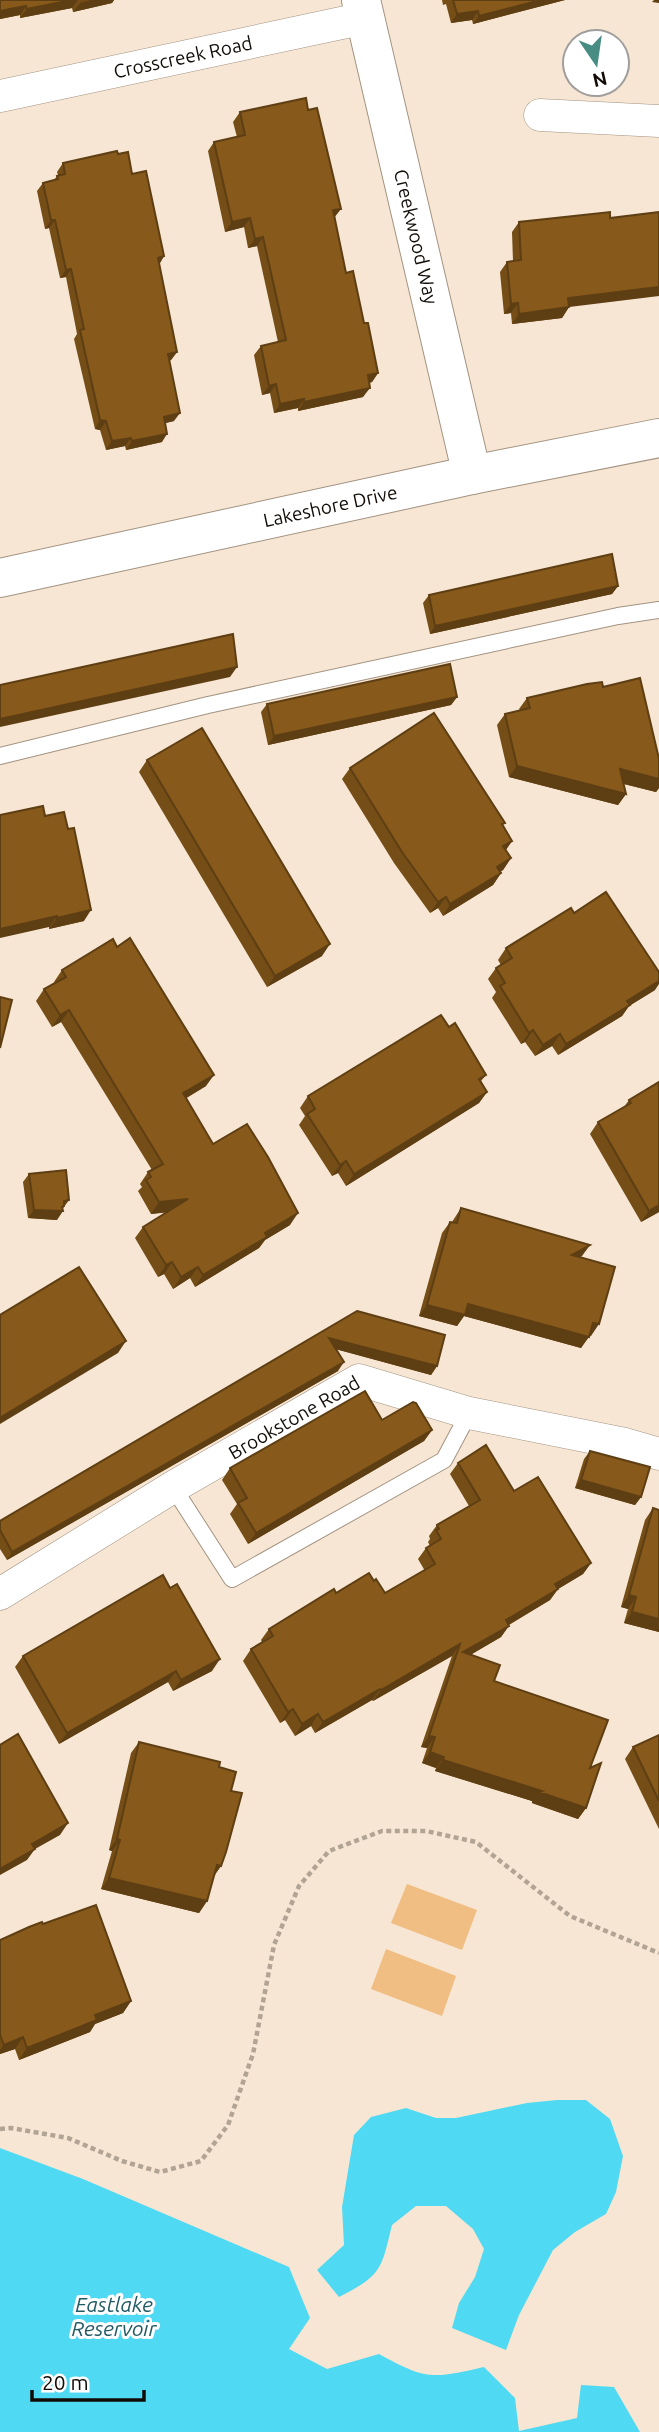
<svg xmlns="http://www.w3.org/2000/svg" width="659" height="2432" font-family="Ubuntu,sans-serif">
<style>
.green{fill:#f0bd83}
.water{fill:#50d9f2}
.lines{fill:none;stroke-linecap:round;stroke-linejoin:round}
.service-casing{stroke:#a39382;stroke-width:18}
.minor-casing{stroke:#a39382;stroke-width:33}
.tertiary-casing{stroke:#a39382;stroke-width:40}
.path{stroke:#b2a495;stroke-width:4.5;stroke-dasharray:5 3.5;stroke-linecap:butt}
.service{stroke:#fff;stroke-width:16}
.minor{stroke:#fff;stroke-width:32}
.tertiary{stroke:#fff;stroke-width:38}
.wall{fill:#744d17}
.shaded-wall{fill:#5e3e13}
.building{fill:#87591b;stroke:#5e3e13;stroke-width:2}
.labels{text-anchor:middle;stroke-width:6;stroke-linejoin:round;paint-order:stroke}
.street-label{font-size:19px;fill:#120c07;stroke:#fff}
.water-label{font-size:21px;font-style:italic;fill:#235b65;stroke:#fff}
</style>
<rect width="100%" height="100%" fill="#f7e6d3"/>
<g class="green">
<polygon points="407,1884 477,1910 462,1950 391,1923"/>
<polygon points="386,1949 456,1976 442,2016 371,1989"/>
</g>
<g class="water">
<path d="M557,2100H586L610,2119L623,2156L616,2192L606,2214L575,2232L553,2250L519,2315L506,2350L452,2328L459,2303L475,2277L484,2249L473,2229L446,2206H416L392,2225C381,2270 382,2275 339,2297L317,2270L344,2245L342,2207L354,2135L371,2117L406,2108L436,2118H456L527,2103Z"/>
<path d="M0,2148L83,2179L289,2267L310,2318L289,2349L327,2369L379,2354C426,2380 432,2379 484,2367L515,2398L519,2431L577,2418L581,2385L614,2387L640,2432H0Z"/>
</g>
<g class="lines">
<g class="service-casing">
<g id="service">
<polyline points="0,756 208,705 618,616 659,610"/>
<polyline points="173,1487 232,1579 444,1460 469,1413"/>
</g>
</g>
<g class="minor-casing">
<g id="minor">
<path id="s1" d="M0,96L365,18"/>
<polyline points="540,115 659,121"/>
<path id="s2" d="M0,1594L173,1487L359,1380L469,1413L625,1444L659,1454"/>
</g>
</g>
<g class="tertiary-casing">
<g id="tertiary">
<path id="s3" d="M361,0L472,475"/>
<path id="s4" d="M0,578L472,475L659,438"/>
</g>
</g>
<polyline class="path" points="0,2129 11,2128 68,2138 122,2161 160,2172 201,2161 228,2125 253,2054 274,1945 299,1886 329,1851 382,1831 426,1831 476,1842 570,1916 659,1953"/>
<use href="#service" class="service"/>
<use href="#minor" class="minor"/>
<use href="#tertiary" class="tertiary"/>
</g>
<g class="wall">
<polygon points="0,0 114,0 112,3 73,12 72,8 20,18 20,15 0,19"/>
<polygon points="442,0 565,0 473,24 472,20 451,23 446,4 443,5"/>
<polygon points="240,112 335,218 346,273 364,323 378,373 372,382 369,383 363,397 298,411 298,408 274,413 270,393 262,395 254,355 261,346 278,342 257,246 248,248 244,227 225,232 208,151 214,142 237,137 233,122"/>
<polygon points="118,154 132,174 164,256 159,264 177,352 171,360 169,361 174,421 165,423 162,442 126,450 125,446 106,450 100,430 95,429 74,339 77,334 66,277 60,278 49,228 45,229 37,191 43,183 54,180 58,175 57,172 63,163"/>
<polygon points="519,222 569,307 562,318 512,324 511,313 504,314 500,272 507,262 513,261 512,232"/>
<polygon points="618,586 612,594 430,634 423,603 429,595"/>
<polygon points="603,687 659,759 659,788 656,792 624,784 626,794 618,805 509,777 497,725 505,714 520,710 519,709 527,698"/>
<polygon points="457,697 451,705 268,745 261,712 267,704"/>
<polygon points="147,760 322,956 267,987 139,772"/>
<polygon points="350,768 503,826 512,841 506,850 511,858 503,870 500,872 501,873 493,885 443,916 438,908 430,913 394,863 342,779"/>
<polygon points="45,816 84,921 49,929 49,927"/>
<polygon points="574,913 655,990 629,1006 622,1016 558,1055 552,1046 535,1056 525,1042 521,1044 492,998 496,992 488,979 496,968 501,965 498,960 506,948"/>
<polygon points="62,970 206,1086 186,1098 213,1144 290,1225 265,1240 259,1248 195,1287 190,1278 173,1289 164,1274 158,1277 135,1238 143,1227 167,1212 151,1214 138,1191 142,1187 140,1184 148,1172 152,1170 61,1022 52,1027 36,1001 44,989 55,983 54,982"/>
<polygon points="449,1027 486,1075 481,1081 487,1092 479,1103 346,1186 338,1173 332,1176 299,1125 305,1116 300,1108 308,1096"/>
<polygon points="659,1082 659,1212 641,1222 590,1134 598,1122 624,1107 629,1100"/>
<polygon points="29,1174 57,1220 28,1218 23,1182"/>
<polygon points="461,1208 590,1245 580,1257 591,1336 589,1335 581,1348 464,1316 457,1326 419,1316 442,1233 450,1222 452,1222"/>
<polygon points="357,1311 437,1366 431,1375 336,1349 338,1371 7,1560 0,1549 0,1521"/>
<polygon points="382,1420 432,1430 424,1441 248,1544 230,1514 237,1504 222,1480 230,1468"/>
<polygon points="590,1451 641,1497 635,1505 575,1488 584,1459"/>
<polygon points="458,1463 514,1491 591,1563 583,1574 558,1589 550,1600 509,1625 501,1637 470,1655 494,1681 590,1768 586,1808 578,1819 532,1803 532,1801 435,1771 436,1768 422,1763 427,1748 421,1747 452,1656 373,1701 372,1700 315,1733 311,1726 295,1736 285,1720 280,1723 243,1661 251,1649 262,1642 261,1640 269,1629 336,1593 374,1581 385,1593 425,1571 418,1559 426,1548 430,1546 428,1542 430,1539 429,1536 437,1525 469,1506 450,1474"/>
<polygon points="653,1508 659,1510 659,1632 624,1623 628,1609 621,1607 645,1520"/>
<polygon points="170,1588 212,1671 173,1691 168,1682 59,1744 15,1667 23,1656"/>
<polygon points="659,1735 659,1829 625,1759 633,1747"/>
<polygon points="139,1742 219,1767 231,1791 221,1866 214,1876 207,1901 199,1913 101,1889 112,1851 109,1850 131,1753"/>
<polygon points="43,1924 131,2001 123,2013 95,2024 90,2032 19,2060 15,2049 0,2054 0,1940"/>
</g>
<g class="shaded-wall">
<polygon points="72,0 78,0 72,8 20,18 27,9"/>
<polygon points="91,0 114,0 112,3 73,12 80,3"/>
<polygon points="541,0 565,0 473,24 479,16"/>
<polygon points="654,0 659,0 659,3 652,2"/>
<polygon points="26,6 20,15 0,19 0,11"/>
<polygon points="478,11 472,20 451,23 457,14"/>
<polygon points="341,209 334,218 333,210"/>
<polygon points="250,218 244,227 225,232 232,222"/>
<polygon points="51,220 55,220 49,228 45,229"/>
<polygon points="263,237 257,246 248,248 255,239"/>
<polygon points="164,256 159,265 158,258"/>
<polygon points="71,269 66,277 60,278 66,270"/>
<polygon points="659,287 659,296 561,308 568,298"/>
<polygon points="518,303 511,313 504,314 511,304"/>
<polygon points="569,307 562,318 512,324 519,314"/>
<polygon points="177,352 171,360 162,363 168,354"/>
<polygon points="378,373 372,382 361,385 368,375"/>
<polygon points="276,384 270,393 262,395 269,386"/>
<polygon points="370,388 363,397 298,411 304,402"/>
<polygon points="304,399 298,408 274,413 280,404"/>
<polygon points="180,413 174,421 158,425 164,417"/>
<polygon points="100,420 106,421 100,430 95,429"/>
<polygon points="167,434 162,442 126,450 132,441"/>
<polygon points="131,438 125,446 106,450 112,441"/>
<polygon points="618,586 612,594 430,634 435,626"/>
<polygon points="237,667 230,677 0,727 0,719"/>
<polygon points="457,697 451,705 268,745 274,736"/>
<polygon points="517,766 626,794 618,805 509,777"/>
<polygon points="620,769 659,779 659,788 656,792 612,781"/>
<polygon points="512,841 504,852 503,846"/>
<polygon points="511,858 503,870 489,878 497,867"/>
<polygon points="501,873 493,885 443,916 450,904"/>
<polygon points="446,897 438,908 430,913 438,902"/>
<polygon points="91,910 84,921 49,929 57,918"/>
<polygon points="57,916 49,927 0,938 0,929"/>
<polygon points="330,944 322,956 267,987 275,976"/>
<polygon points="659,981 659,984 655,990 629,1006 622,1016 558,1055 566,1044 627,1001"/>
<polygon points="69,1010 61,1022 52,1027 60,1015"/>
<polygon points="533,1030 525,1042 521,1044 529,1033"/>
<polygon points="560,1034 552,1046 535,1056 543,1045"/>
<polygon points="214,1075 206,1086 175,1105 183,1093"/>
<polygon points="487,1092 479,1103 346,1186 354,1174"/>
<polygon points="346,1161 338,1173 332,1176 340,1165"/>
<polygon points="188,1199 180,1211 151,1214 159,1202"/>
<polygon points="69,1200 61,1211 63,1211 57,1220 28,1218 34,1210"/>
<polygon points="659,1205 659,1212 641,1222 649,1211"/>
<polygon points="298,1213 290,1225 265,1240 259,1248 195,1287 203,1275 265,1233"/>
<polygon points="590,1245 582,1256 565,1266 572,1255"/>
<polygon points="172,1262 164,1274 158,1277 166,1265"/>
<polygon points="198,1267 190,1278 173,1289 181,1277"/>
<polygon points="468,1304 589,1337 581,1348 464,1316 457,1326 419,1316 427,1305"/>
<polygon points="593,1323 599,1324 591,1336 585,1334"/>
<polygon points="329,1338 437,1366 431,1375 324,1346"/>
<polygon points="126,1341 118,1353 0,1424 0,1418"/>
<polygon points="344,1362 338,1371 7,1560 12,1552"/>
<polygon points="432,1430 424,1441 248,1544 256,1533"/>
<polygon points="581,1480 641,1497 635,1505 575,1488"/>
<polygon points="591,1563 583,1574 558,1589 550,1600 498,1631 506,1620 555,1584"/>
<polygon points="629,1595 636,1597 628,1609 621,1607"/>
<polygon points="632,1612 659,1619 659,1632 624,1623"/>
<polygon points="509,1626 501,1637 455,1664 463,1652"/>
<polygon points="460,1644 452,1656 373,1701 381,1690"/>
<polygon points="220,1659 212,1671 173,1691 181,1680"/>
<polygon points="176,1671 168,1682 59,1744 67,1733"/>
<polygon points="380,1689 372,1700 315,1733 323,1722"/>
<polygon points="293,1709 285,1720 280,1723 288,1712"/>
<polygon points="318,1714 311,1726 295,1736 302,1724"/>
<polygon points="429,1736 435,1737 427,1748 421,1747"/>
<polygon points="430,1752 444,1757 436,1768 422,1763"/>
<polygon points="443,1760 542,1791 586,1808 578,1819 532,1803 532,1801 435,1771"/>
<polygon points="68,1823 60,1835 35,1849 27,1860 0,1875 0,1869 32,1844"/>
<polygon points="117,1839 120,1840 112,1851 109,1850"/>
<polygon points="217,1865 221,1866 213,1877"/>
<polygon points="109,1878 207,1901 199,1913 101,1889"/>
<polygon points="131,2001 123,2013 95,2024 90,2032 19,2060 27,2048 95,2015"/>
<polygon points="23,2037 15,2049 0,2054 0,2050 4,2045"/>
</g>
<g class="building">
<polygon points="0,0 72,0 27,9 26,6 0,11"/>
<polygon points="453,0 541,0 479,16 478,11 457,14"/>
<polygon points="306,98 308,110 317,108 341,209 333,210 346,273 353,271 364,323 368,323 378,373 368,375 370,388 304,402 304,399 280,404 276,384 269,386 261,346 286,340 263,237 255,239 250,218 232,222 214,142 245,135 240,112"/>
<polygon points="117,151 118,154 128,152 132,174 146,171 164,256 158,258 177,352 168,354 180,413 164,417 167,434 132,441 131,438 112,441 106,421 100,420 80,330 84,329 71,269 66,270 55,220 51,220 43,183 58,179 57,176 65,174 63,163"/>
<polygon points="610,212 610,218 659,212 659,287 568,298 569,307 519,314 518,303 511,304 507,262 521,260 519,222"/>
<polygon points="612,554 618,586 435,626 429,595"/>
<polygon points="233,634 237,667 0,719 0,685"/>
<polygon points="450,664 457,697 274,736 267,704"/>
<polygon points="640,678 659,759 659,779 620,769 626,794 517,766 505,714 530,708 527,698 587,684 602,682 603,687"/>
<polygon points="434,713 505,823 502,824 512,841 503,846 511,858 497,867 501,873 450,904 446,897 438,902 402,852 350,768"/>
<polygon points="202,728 330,944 275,976 147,760"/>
<polygon points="43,806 45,816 64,812 68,829 74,828 91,910 57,918 57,916 0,929 0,815"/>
<polygon points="606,892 659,972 659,981 627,1001 630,1005 566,1044 560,1034 543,1045 533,1030 529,1033 500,986 505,983 496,968 512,958 506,948 571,908 574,913"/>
<polygon points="130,938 214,1075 183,1093 213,1144 247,1124 268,1157 298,1213 265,1233 267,1237 203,1275 198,1267 181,1277 172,1262 166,1265 143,1227 188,1199 159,1202 146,1180 151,1177 148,1172 163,1164 69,1010 60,1015 44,989 66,977 62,970 113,939 117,947"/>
<polygon points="0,997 12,1000 0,1048"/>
<polygon points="441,1015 449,1027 455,1023 486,1075 479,1079 487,1092 354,1174 346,1161 340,1165 307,1114 315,1109 308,1096"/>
<polygon points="659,1082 659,1205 649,1211 598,1122 631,1103 629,1100"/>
<polygon points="66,1170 69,1200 64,1201 64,1206 62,1207 63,1211 34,1210 29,1174"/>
<polygon points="461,1208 590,1245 572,1255 615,1267 599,1324 593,1323 589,1337 468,1304 465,1315 427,1305 450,1222 457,1223"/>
<polygon points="79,1267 126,1341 0,1418 0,1315"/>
<polygon points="357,1311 445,1335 437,1366 329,1338 344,1362 12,1552 0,1530 0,1521"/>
<polygon points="365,1391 382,1420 413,1402 416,1403 432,1430 256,1533 238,1503 247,1498 230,1468"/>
<polygon points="486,1445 514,1491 538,1477 591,1563 555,1584 558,1589 506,1620 509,1626 463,1652 500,1665 494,1681 608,1720 590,1768 601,1763 586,1808 539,1792 542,1791 443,1760 444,1757 430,1752 435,1737 429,1736 460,1644 381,1690 380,1689 323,1722 318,1714 302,1724 293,1709 288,1712 251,1649 273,1636 269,1629 334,1589 336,1593 369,1573 374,1581 376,1579 385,1593 435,1564 426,1548 441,1539 436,1530 439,1529 437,1525 480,1500 458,1463"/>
<polygon points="590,1451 650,1467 641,1497 581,1480"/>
<polygon points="653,1508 659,1510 659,1619 632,1612 636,1597 629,1595"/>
<polygon points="163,1575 170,1588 177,1584 220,1659 181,1680 176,1671 67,1733 23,1656"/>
<polygon points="18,1734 68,1823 32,1844 35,1849 0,1869 0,1745"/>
<polygon points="659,1735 659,1801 633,1747"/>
<polygon points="139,1742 220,1762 219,1767 236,1772 231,1791 242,1793 226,1852 221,1866 217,1865 207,1901 109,1878 120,1840 117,1839"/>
<polygon points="96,1905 131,2001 95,2015 97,2020 27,2048 23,2037 4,2045 0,2035 0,1940 29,1927 42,1922 43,1924"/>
</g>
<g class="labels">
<g class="street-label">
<text dy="7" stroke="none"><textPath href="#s1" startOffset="187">Crosscreek Road</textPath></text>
<text dy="7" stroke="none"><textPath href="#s3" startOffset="243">Creekwood Way</textPath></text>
<text dy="7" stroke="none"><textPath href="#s4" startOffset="338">Lakeshore Drive</textPath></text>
<text dy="7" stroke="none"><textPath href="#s2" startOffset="343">Brookstone Road</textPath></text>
</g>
<g class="water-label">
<text x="114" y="2312">Eastlake<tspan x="114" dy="24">Reservoir</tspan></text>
</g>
</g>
<g transform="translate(596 63) rotate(167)"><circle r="33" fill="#ffffff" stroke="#a09e9c" stroke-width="2"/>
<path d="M0-5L12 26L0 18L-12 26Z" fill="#488d83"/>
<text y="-10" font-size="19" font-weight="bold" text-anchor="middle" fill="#120c07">N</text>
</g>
<path d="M32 2390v10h112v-10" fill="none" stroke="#120c07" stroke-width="3.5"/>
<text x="42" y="2390" font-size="21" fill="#120c07" stroke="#ffffff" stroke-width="5" paint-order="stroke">20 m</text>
</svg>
